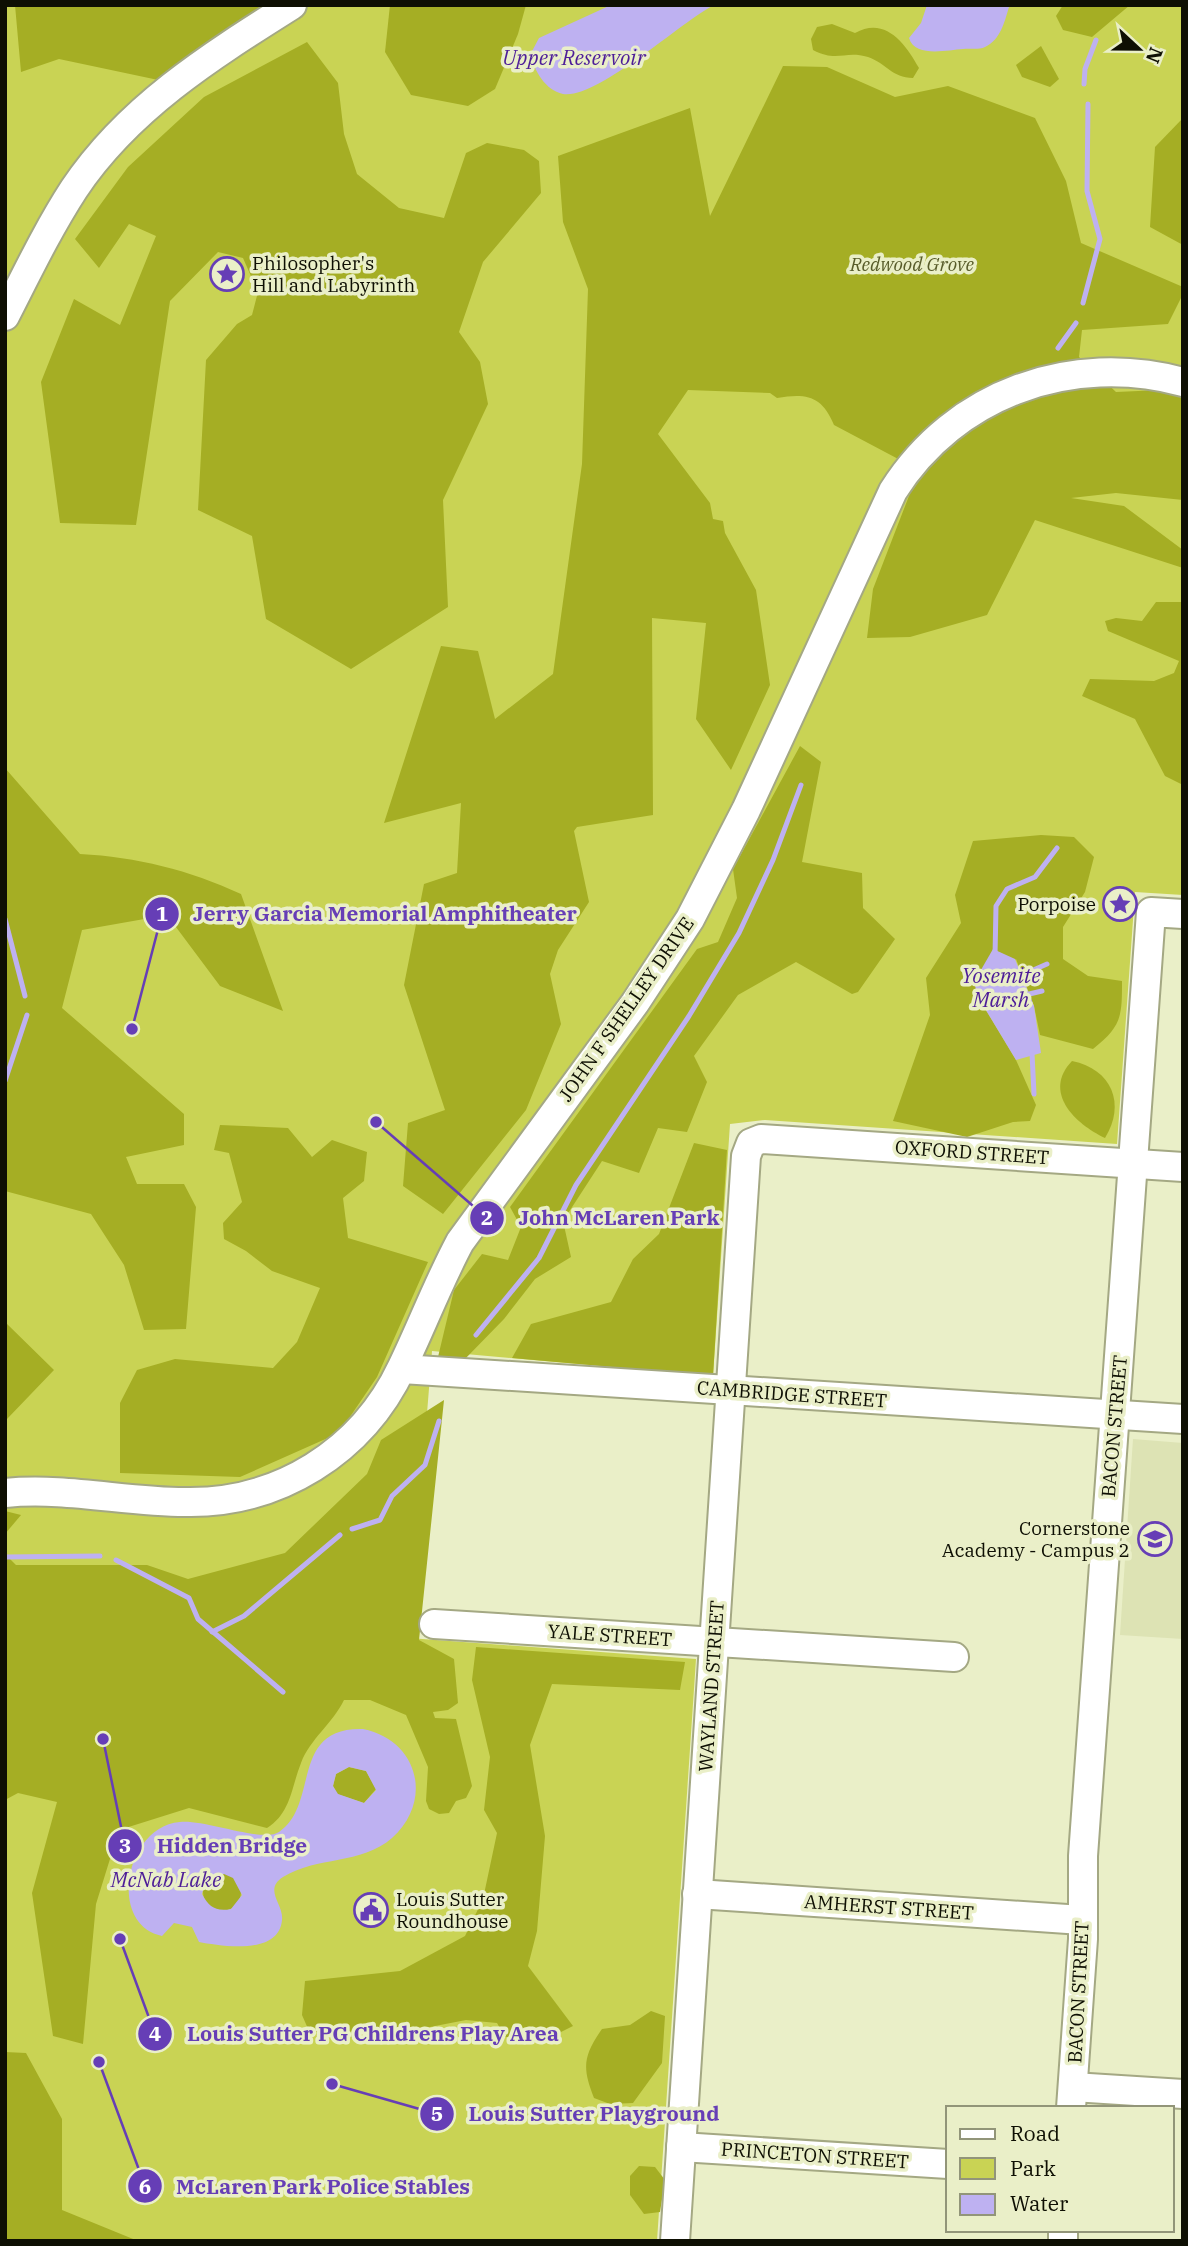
<svg xmlns="http://www.w3.org/2000/svg" width="1188" height="2246" font-family="'IBM Plex Serif',serif">
<style>
.built{fill:#dde3b4}
.green{fill:#c9d354}
.forest{fill:#a5ae24}
.water{fill:#beb1f1;fill-rule:evenodd}
.lines{fill:none;stroke-linecap:round;stroke-linejoin:round}
.stream{stroke:#beb1f1;stroke-width:5}
.minor-casing{stroke:#a4a883;stroke-width:32}
.minor{stroke:#fff;stroke-width:28}
.labels{text-anchor:middle;stroke-width:7;stroke-linejoin:round;paint-order:stroke}
.poi-label{font-size:19px;fill:#0e0f03;stroke:#eaefc8;text-anchor:start}
.park-label{font-size:19px;font-style:italic;fill:#585c2a;stroke:#eaefc8}
.street-label{font-size:19px;fill:#0e0f03;stroke:#eaefc8}
.water-label{font-size:21px;font-style:italic;fill:#4d1d98;stroke:#eaefc8}
.leader{fill:none;stroke:#663eb6;stroke-width:2.5}
.callout-dot{fill:#663eb6;stroke:#eaefc8;stroke-width:2.5}
.mark-label{font-size:21px;text-anchor:middle;font-weight:bold;fill:#fff}
.callout-label{font-size:21px;text-anchor:middle;font-weight:bold;fill:#663eb6;stroke:#eaefc8;stroke-width:7;stroke-linejoin:round;paint-order:stroke}
</style>
<rect width="100%" height="100%" fill="#eaefc8"/>
<polygon class="built" points="1133,1439 1183,1443 1183,1639 1120,1635"/>
<polygon class="green" points="5,5 1183,5 1183,895 1135,892 1117,1144 765,1120 730,1124 713,1376 432,1351 409,1638 696,1659 657,2241 5,2241"/>
<g class="forest">
<polygon points="15,5 271,5 163,81 59,59 21,72"/>
<polygon points="390,5 526,5 518,34 495,89 468,106 411,95 385,52"/>
<polygon points="1063,5 1130,5 1092,37 1063,30 1056,16"/>
<path d="M832,24L855,33C885,16 905,43 919,68L913,78C892,78 886,63 868,57C844,50 838,63 813,50L811,39L817,27Z"/>
<polygon points="307,42 338,83 344,134 357,174 399,208 444,218 466,153 487,143 524,150 539,161 541,193 483,262 459,332 480,362 488,404 443,500 448,607 351,669 266,619 252,536 198,510 206,360 237,324 252,315 258,292 243,258 218,252 170,301 136,525 60,523 41,382 74,299 120,325 156,236 129,224 99,268 75,239 128,167 204,97"/>
<polygon points="1041,46 1059,79 1050,87 1022,77 1016,65"/>
<path d="M783,66L827,67L895,97L948,86L1035,118L1066,181L1081,243L1183,287V294L1168,324L1082,330L1079,357L1116,392L1183,389V500L1116,493L1071,498L1124,506L1183,550V568L1035,520L987,615L910,637L867,638L873,589L919,470L834,425C822,396 807,393 777,398L770,393L688,390L658,434L710,503L713,519L723,521L725,533L756,590L770,685L731,770L696,719L706,623L652,618L653,815L577,827L574,831L589,902L558,950L550,974L561,1024L526,1110L443,1214L403,1186L408,1123L445,1110L404,985L424,884L457,873L461,803L384,823L441,646L478,651L495,719L553,674L582,464L588,289L563,222L558,156L690,108L710,216Z"/>
<polygon points="1183,118 1183,245 1150,227 1155,147"/>
<polygon points="1156,602 1183,602 1183,785 1165,776 1135,719 1082,696 1090,679 1154,681 1174,673 1179,661 1108,631 1105,621 1116,618 1142,621"/>
<polygon points="800,746 821,762 802,862 862,873 863,908 895,939 858,992 852,994 796,962 738,995 694,1056 707,1082 687,1132 658,1128 639,1173 602,1161 563,1221 571,1257 535,1279 504,1319 464,1360 438,1357 454,1290 482,1254 508,1260 521,1227 510,1207 697,949 718,942 737,898 733,869"/>
<path d="M5,768L80,854C137,857 189,870 241,894L283,1011L220,986L167,915L82,930L62,1008L184,1114V1145L126,1157L137,1184H184L196,1207L186,1329L144,1330L124,1265L91,1214L5,1191Z"/>
<path d="M1041,835L1074,837L1094,857L1085,892L1063,927V959L1088,976L1122,981C1122,1016 1122,1026 1093,1049L1040,1035L1034,1006L1016,959L978,997L1016,1060L1036,1105L1030,1121L1013,1122L967,1137L893,1121L930,1015L926,978L961,923L955,895L973,841Z"/>
<path d="M1072,1061C1112,1069 1126,1104 1105,1138C1075,1124 1042,1092 1072,1061Z"/>
<polygon points="220,1125 288,1128 312,1157 332,1140 367,1152 364,1181 343,1198 348,1238 428,1262 377,1377 339,1433 240,1477 120,1473 120,1403 137,1370 175,1359 273,1368 297,1342 320,1288 272,1271 246,1251 224,1239 223,1223 242,1202 229,1153 214,1150"/>
<polygon points="694,1143 727,1150 713,1376 512,1358 531,1324 611,1302 633,1259 659,1234"/>
<polygon points="5,1322 54,1370 7,1419 5,1430"/>
<path d="M444,1400L419,1640L454,1659L458,1703L448,1710L433,1712L435,1718L456,1719L472,1786L466,1798L456,1801L449,1813L439,1814L429,1809L426,1801L428,1767L406,1715L370,1700H344C333,1723 310,1739 301,1763C291,1788 291,1813 267,1828L189,1808L119,1830L96,1904L83,2044L53,2036L32,1893L57,1802L18,1793L5,1800V1554L16,1565H147L188,1579L285,1553L367,1474L381,1440Z"/>
<polygon points="5,1511 21,1515 5,1534"/>
<polygon points="476,1647 685,1662 680,1690 552,1684 530,1745 545,1836 537,1931 528,1966 573,2026 549,2038 505,2037 497,2023 466,2020 363,2040 309,2031 302,2015 305,1981 400,1971 465,1936 483,1899 497,1833 484,1810 490,1757 472,1680"/>
<polygon points="349,1767 366,1771 376,1789 364,1803 337,1794 333,1786 336,1774"/>
<circle cx="222" cy="1892" r="19"/>
<path d="M651,2011L665,2016L662,2063L633,2103L610,2104L594,2098C582,2068 583,2056 602,2029L630,2025Z"/>
<polygon points="5,2052 26,2053 62,2119 62,2210 138,2241 5,2241"/>
<polygon points="639,2166 655,2167 665,2180 660,2212 644,2214 630,2195 630,2176"/>
</g>
<g class="water">
<path d="M611,5H714C681,22 596,100 563,94C545,90 535,71 530,55L539,38Z"/>
<path d="M927,5H1009V7C1004,23 1001,39 985,47C979,50 970,48 963,49C947,50 915,58 909,38L921,23Z"/>
<polygon points="993,949 1015,959 1034,1006 1041,1053 1016,1060 978,997 974,982"/>
<path d="M363,1729C418,1740 434,1800 392,1838C361,1865 317,1856 283,1877C263,1890 284,1904 282,1920C279,1956 221,1946 199,1942L192,1927L174,1923L162,1936C107,1925 125,1826 180,1822C204,1819 263,1843 279,1832C320,1804 289,1727 363,1729ZM349,1767L366,1771L376,1790L364,1803L338,1794L333,1786L336,1774ZM224,1874L233,1878L242,1895L231,1909C216,1912 209,1907 202,1894C206,1880 210,1876 224,1874Z"/>
</g>
<g class="lines">
<g class="stream">
<polyline points="1084,84 1085,69 1096,40"/>
<polyline points="1083,303 1100,239 1087,191 1088,104"/>
<polyline points="1058,348 1076,323"/>
<polyline points="5,919 25,996"/>
<polyline points="995,956 996,906 1007,889 1035,877 1057,848"/>
<polyline points="1018,981 1022,975 1047,964"/>
<polyline points="1025,995 1042,991"/>
<polyline points="1032,1053 1034,1094"/>
<polyline points="5,1081 27,1015"/>
<polyline points="476,1335 539,1258 576,1185 689,1016 739,933 773,860 801,785"/>
<polyline points="352,1529 380,1520 392,1496 425,1465 439,1421"/>
<polyline points="5,1557 100,1556"/>
<polyline points="116,1560 189,1598 198,1619 283,1692"/>
<polyline points="212,1632 244,1616 340,1535"/>
</g>
<g class="minor-casing">
<g id="minor">
<path d="M5,316C27,273 48,229 74,189C128,108 211,56 292,5"/>
<polyline points="402,1369 1183,1419"/>
<path d="M5,1493C65,1487 126,1502 185,1502C278,1504 362,1452 402,1367C422,1326 438,1283 460,1242L635,1003L690,919L746,810L893,491C955,393 1072,352 1183,382"/>
<polyline points="434,1624 954,1657"/>
<polyline points="697,1894 1082,1920"/>
<polyline points="1073,2087 1183,2094"/>
<polyline points="1071,2108 1083,1939 1083,1856 1151,912 1183,914"/>
<polyline points="681,2147 948,2164"/>
<polyline points="675,2241 746,1156 751,1143 761,1139 1183,1167"/>
<polyline points="1063,2241 1063,2230"/>
</g>
</g>
<use href="#minor" class="minor"/>
</g>
<defs>
<g id="sight-ring" transform="scale(1.75)"><circle r="9.5" fill="#eaefc8" stroke="#663eb6" stroke-width="1.5"/><path d="M0-6L1.8-2.2L6-1.7L2.9 1.2L3.7 5.4L0 3.3L-3.7 5.4L-2.9 1.2L-6-1.7L-1.8-2.2Z" fill="#663eb6"/></g>
<g id="school-ring" transform="scale(1.75)"><circle r="9.5" fill="#eaefc8" stroke="#663eb6" stroke-width="1.5"/><path d="M0-5L7-2L0 1L-7-2ZM-4 1L0 2.5L4 1V4Q0 6-4 4Z" fill="#663eb6"/></g>
<g id="civic-ring" transform="scale(1.75)"><circle r="9.5" fill="#eaefc8" stroke="#663eb6" stroke-width="1.5"/><path d="M-.6-6.5H3V-4.5H.6V-3L4-1V1h2V6H-6V1h2V-1L-.6-3ZM-1.2 2.5V6h2.4V2.5Z" fill="#663eb6"/></g>
</defs>
<g fill-rule="evenodd">
<use href="#sight-ring" x="227" y="274"/>
<use href="#sight-ring" x="1120" y="904"/>
<use href="#school-ring" x="1155" y="1539"/>
<use href="#civic-ring" x="371" y="1910"/>
</g>
<g class="labels">
<g class="poi-label">
<text x="252" y="270">Philosopher's<tspan x="252" dy="22">Hill and Labyrinth</tspan></text>
<text x="1096" y="911" text-anchor="end">Porpoise</text>
<text x="1130" y="1535" text-anchor="end">Cornerstone<tspan x="1130" dy="22">Academy - Campus 2</tspan></text>
<text x="396" y="1906">Louis Sutter<tspan x="396" dy="22">Roundhouse</tspan></text>
</g>
<g class="park-label">
<text x="912" y="271">Redwood Grove</text>
</g>
<g class="street-label">
<text transform="translate(626 1009) rotate(-55)" y="7">JOHN F SHELLEY DRIVE</text>
<text transform="translate(972 1152) rotate(4)" y="7">OXFORD STREET</text>
<text transform="translate(792 1394) rotate(4)" y="7">CAMBRIDGE STREET</text>
<text transform="translate(1114 1426) rotate(-85)" y="7">BACON STREET</text>
<text transform="translate(610 1635) rotate(4)" y="7">YALE STREET</text>
<text transform="translate(711 1686) rotate(-86)" y="7">WAYLAND STREET</text>
<text transform="translate(889 1907) rotate(4)" y="7">AMHERST STREET</text>
<text transform="translate(1078 1992) rotate(-87)" y="7">BACON STREET</text>
<text transform="translate(815 2155) rotate(4)" y="7">PRINCETON STREET</text>
</g>
<g class="water-label">
<text x="574" y="65">Upper Reservoir</text>
<text x="1001" y="983">Yosemite<tspan x="1001" dy="24">Marsh</tspan></text>
<text x="166" y="1887">McNab Lake</text>
</g>
</g>
<path class="leader" d="M132 1029L162 914M376 1122L487 1218M103 1739L125 1846M120 1939L155 2034M332 2084L437 2114M99 2062L145 2186"/>
<g class="callout-dot">
<circle cx="132" cy="1029" r="7"/>
<circle cx="376" cy="1122" r="7"/>
<circle cx="103" cy="1739" r="7"/>
<circle cx="120" cy="1939" r="7"/>
<circle cx="332" cy="2084" r="7"/>
<circle cx="99" cy="2062" r="7"/>
<circle cx="162" cy="914" r="18"/>
<circle cx="487" cy="1218" r="18"/>
<circle cx="125" cy="1846" r="18"/>
<circle cx="155" cy="2034" r="18"/>
<circle cx="437" cy="2114" r="18"/>
<circle cx="145" cy="2186" r="18"/>
</g>
<g class="mark-label">
<text x="162" y="921">1</text>
<text x="487" y="1225">2</text>
<text x="125" y="1853">3</text>
<text x="155" y="2041">4</text>
<text x="437" y="2121">5</text>
<text x="145" y="2194">6</text>
</g>
<g class="callout-label">
<text x="385" y="921">Jerry Garcia Memorial Amphitheater</text>
<text x="619" y="1225">John McLaren Park</text>
<text x="232" y="1853">Hidden Bridge</text>
<text x="373" y="2041">Louis Sutter PG Childrens Play Area</text>
<text x="594" y="2121">Louis Sutter Playground</text>
<text x="323" y="2194">McLaren Park Police Stables</text>
</g>
<rect width="1188" height="2246" fill="none" stroke="#0e0f03" stroke-width="14"/>
<rect x="946" y="2106" width="228" height="126" fill="#eaefc8" stroke="#929579" stroke-width="2"/>
<rect x="960" y="2129" width="35" height="10" fill="#ffffff" stroke="#929579" stroke-width="2"/>
<text x="1010" y="2141" font-size="21" fill="#0e0f03">Road</text>
<rect x="960" y="2158" width="35" height="21" fill="#c9d354" stroke="#929579" stroke-width="2"/>
<text x="1010" y="2176" font-size="21" fill="#0e0f03">Park</text>
<rect x="960" y="2194" width="35" height="21" fill="#beb1f1" stroke="#929579" stroke-width="2"/>
<text x="1010" y="2211" font-size="21" fill="#0e0f03">Water</text>
<g transform="translate(1139 49) rotate(112)" stroke="#eaefc8" stroke-width="5" paint-order="stroke">
<path d="M0-5L12 26L0 18L-12 26Z" fill="#0e0f03"/>
<text y="-10" font-size="19" font-weight="bold" text-anchor="middle" fill="#0e0f03">N</text>
</g>
</svg>
